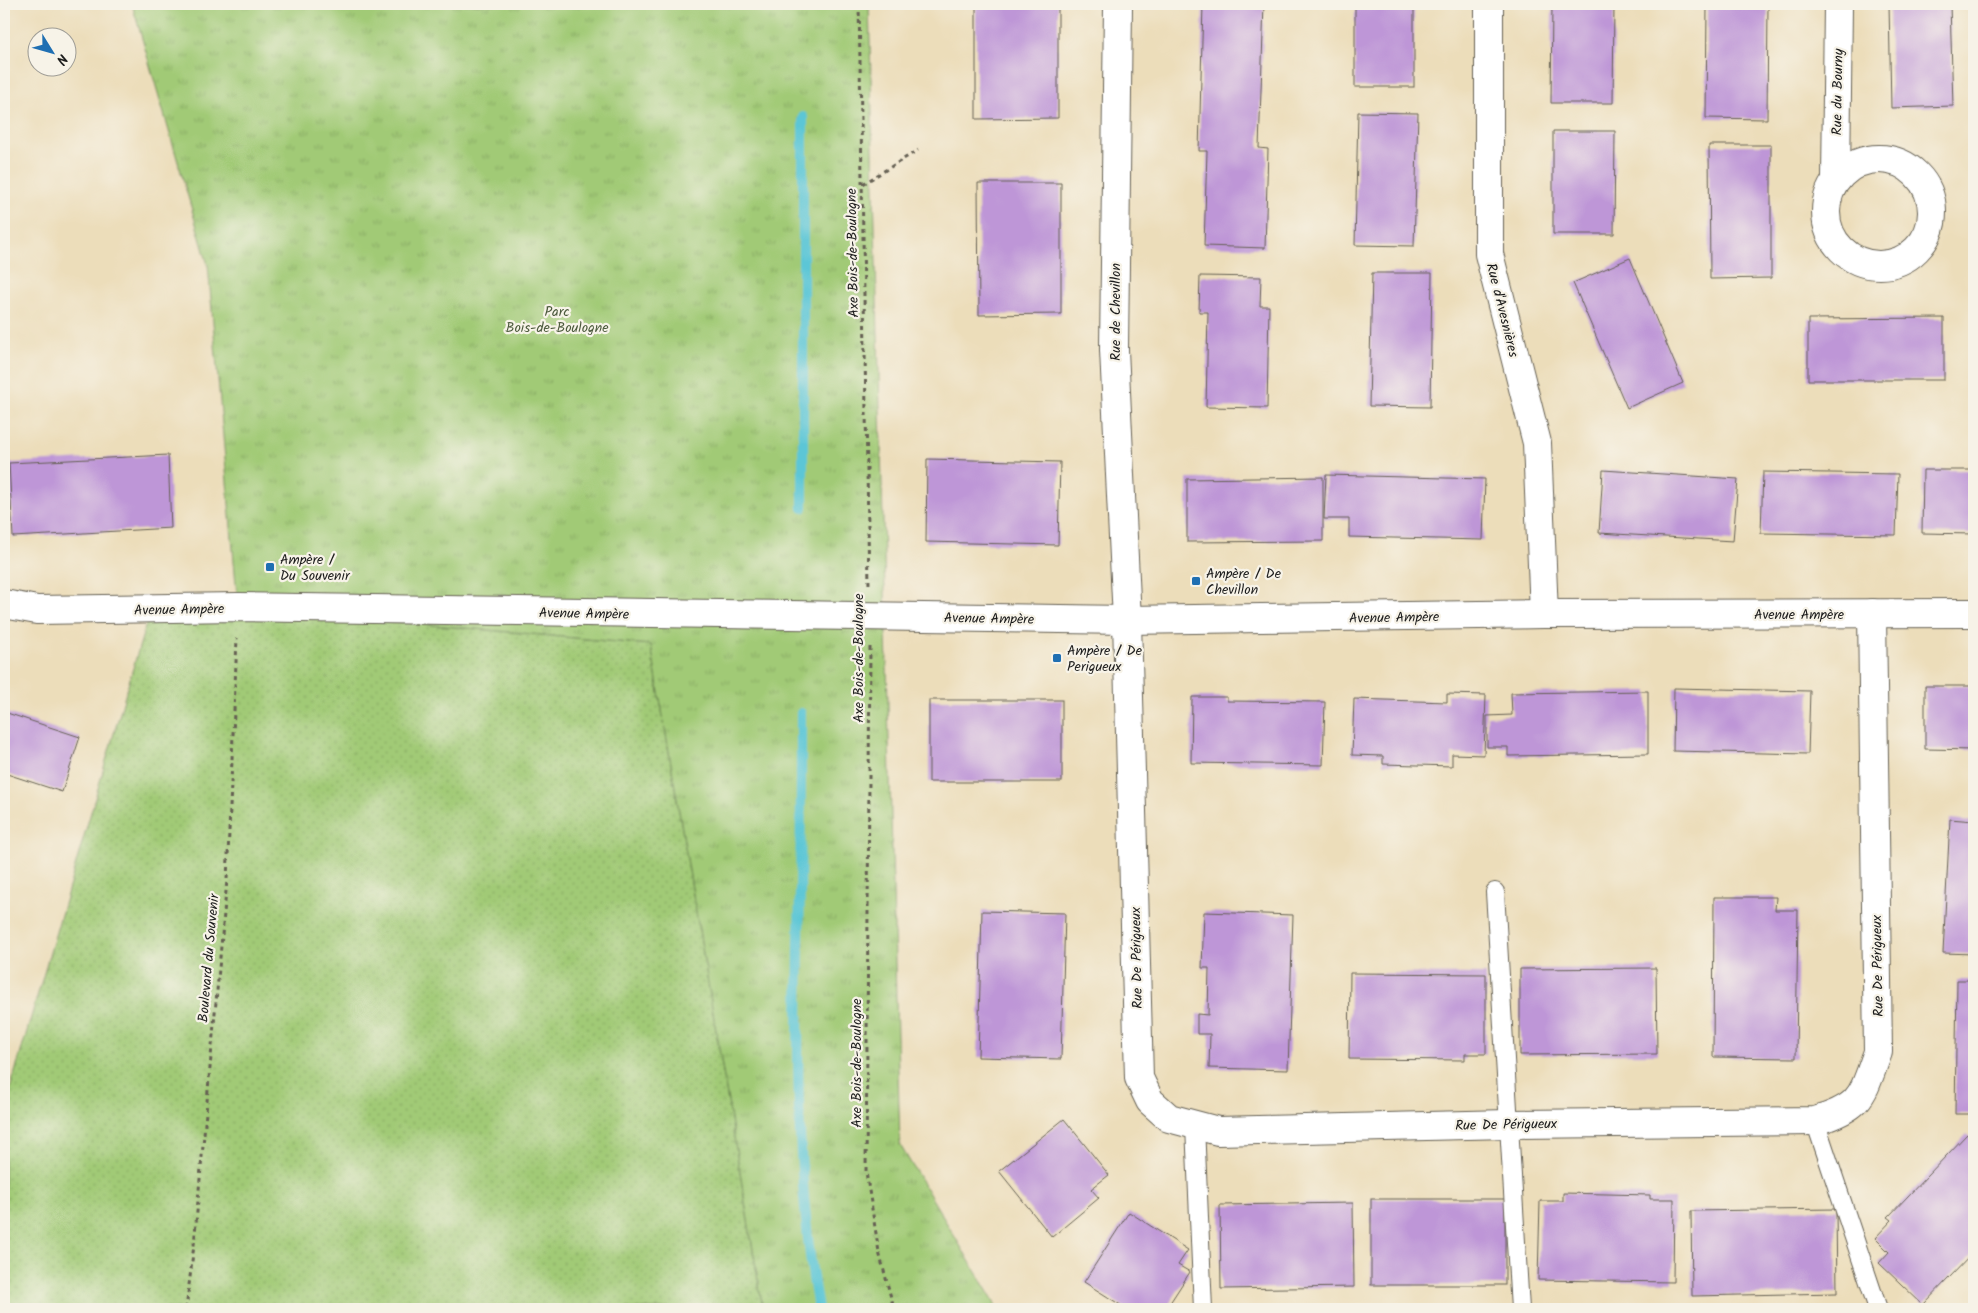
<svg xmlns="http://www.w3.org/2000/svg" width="1978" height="1313" font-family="Kalam,sans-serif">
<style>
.grass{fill:url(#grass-dots);stroke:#5e7349}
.park{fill:url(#park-tufts);stroke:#5e7349}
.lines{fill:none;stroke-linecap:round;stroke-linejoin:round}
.stream{stroke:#5cc6d6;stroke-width:10}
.building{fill:#be96d7}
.service-casing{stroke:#656053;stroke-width:20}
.minor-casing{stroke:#656053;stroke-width:30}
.path{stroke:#656053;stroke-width:3;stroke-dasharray:4 4;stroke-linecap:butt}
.service{stroke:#fff;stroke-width:18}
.minor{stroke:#fff;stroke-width:28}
.poi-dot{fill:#1f6fb2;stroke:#f7f3e8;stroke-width:2}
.labels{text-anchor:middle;stroke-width:4.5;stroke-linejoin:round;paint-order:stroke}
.street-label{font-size:14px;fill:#1c1c1c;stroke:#f7f3e8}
.park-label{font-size:14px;fill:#4b593c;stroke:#f7f3e8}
.poi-label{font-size:14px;fill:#1c1c1c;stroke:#f7f3e8;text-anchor:start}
</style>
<defs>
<pattern id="grass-dots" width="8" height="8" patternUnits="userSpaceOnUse" patternTransform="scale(1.25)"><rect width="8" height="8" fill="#a1ca76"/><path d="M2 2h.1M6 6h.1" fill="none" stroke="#8aad66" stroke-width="1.8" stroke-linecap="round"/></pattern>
<pattern id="park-tufts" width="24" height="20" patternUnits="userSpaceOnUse" patternTransform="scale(1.25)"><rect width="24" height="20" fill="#a1ca76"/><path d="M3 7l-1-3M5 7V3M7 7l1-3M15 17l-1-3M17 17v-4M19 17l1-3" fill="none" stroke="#8aad66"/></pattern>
</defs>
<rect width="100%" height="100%" fill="#f7f3e8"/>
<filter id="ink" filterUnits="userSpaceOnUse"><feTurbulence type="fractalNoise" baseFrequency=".02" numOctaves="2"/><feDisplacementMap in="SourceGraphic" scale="10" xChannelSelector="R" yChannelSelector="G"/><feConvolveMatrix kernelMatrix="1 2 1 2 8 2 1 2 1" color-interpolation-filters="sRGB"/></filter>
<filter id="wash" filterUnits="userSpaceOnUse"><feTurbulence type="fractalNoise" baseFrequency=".0096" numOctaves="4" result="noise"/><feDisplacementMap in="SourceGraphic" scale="20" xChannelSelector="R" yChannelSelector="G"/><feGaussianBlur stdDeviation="1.12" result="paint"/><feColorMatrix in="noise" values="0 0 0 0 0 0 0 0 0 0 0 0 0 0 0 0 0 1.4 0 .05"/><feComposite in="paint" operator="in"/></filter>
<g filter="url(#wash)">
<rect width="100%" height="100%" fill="#ecddba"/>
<polygon class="grass" points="238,607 651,645 763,1309 4,1309 4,1110 150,610"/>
<polygon class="park" points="132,4 869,4 900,1145 998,1309 763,1309 651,645 238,607 208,265"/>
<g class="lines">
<g class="stream">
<polyline points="803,508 803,117"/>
<path d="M801,713C801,772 801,832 800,891C797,1031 794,1171 818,1309"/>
</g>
</g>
<g id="blocks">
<g class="building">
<polygon points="976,4 1058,4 1058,118 976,119"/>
<polygon points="1203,4 1264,4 1259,148 1268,149 1265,248 1204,246 1207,151 1199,151"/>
<rect x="1355" y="4" width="59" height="83"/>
<polygon points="1552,4 1614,4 1613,103 1551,103"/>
<polygon points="1707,4 1768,4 1767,119 1706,118"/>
<polygon points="1889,4 1950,4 1953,106 1891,108"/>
<polygon points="1358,112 1418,113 1414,246 1355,245"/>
<polygon points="1553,131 1615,131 1614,234 1553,234"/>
<polygon points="1709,145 1771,145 1771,278 1710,279"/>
<polygon points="978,183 1061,183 1061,314 979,315"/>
<polygon points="1630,258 1683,383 1627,408 1573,283"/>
<polygon points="1372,273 1432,273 1430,407 1369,406"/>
<polygon points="1200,276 1261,277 1260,306 1269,306 1267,408 1206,407 1208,312 1199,312"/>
<polygon points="1944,318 1944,380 1808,380 1808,319"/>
<polygon points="168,455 171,528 13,537 9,463"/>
<polygon points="927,459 1060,462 1058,545 926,542"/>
<polygon points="1603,470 1738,479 1733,541 1599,533"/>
<polygon points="1923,470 1974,470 1974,534 1922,533"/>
<polygon points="1763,472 1898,474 1896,535 1761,533"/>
<polygon points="1326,475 1485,479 1483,540 1349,537 1349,519 1324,519"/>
<polygon points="1323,477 1323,541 1187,542 1187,479"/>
<polygon points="1925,686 1974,686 1974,750 1925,749"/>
<polygon points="1674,688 1810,691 1808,754 1673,751"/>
<polygon points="1648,691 1648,754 1508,756 1508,747 1487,747 1487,716 1512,715 1511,693"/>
<polygon points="1447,694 1486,695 1484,755 1452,754 1452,766 1383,764 1383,756 1352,755 1354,699 1447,702"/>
<polygon points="1192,697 1227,697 1227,701 1325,702 1323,765 1191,763"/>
<rect x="929" y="700" width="133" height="82"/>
<polygon points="4,712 80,737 62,792 4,773"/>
<polygon points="1950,819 1974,821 1974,954 1943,953"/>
<polygon points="1714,897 1776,897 1775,910 1798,910 1796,1058 1713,1057"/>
<polygon points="982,911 1065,913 1061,1059 978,1057"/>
<polygon points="1204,912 1293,915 1288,1070 1209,1068 1210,1034 1197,1034 1197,1014 1208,1015 1209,968 1202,968"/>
<polygon points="1656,968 1657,1054 1520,1055 1520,969"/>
<polygon points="1350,973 1486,974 1486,1054 1465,1054 1465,1060 1349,1059"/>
<polygon points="1957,980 1974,980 1974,1114 1955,1114"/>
<polygon points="1064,1119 1109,1175 1091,1189 1099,1198 1052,1237 999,1171"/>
<polygon points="1967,1134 1974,1141 1974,1252 1923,1305 1879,1263 1889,1252 1875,1238 1892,1220 1888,1217"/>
<polygon points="1563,1193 1650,1195 1650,1199 1674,1199 1673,1282 1538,1280 1540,1201 1563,1201"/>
<rect x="1371" y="1199" width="134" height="86"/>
<polygon points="1353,1203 1354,1287 1221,1289 1220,1205"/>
<polygon points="1836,1209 1837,1293 1692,1296 1691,1211"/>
<polygon points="1129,1212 1188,1250 1178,1265 1190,1272 1166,1309 1127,1309 1084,1282"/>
</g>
</g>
</g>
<g filter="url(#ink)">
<use href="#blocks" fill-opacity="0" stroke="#656053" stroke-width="1"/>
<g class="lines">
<g class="service-casing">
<g id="service">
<polyline points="1495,892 1520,1309"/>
<polyline points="1815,1121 1878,1309"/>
<polyline points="1195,1126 1203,1309"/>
</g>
</g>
<g class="minor-casing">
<g id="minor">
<path d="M1118,4L1114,350L1127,620L1139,1078L1150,1101L1169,1118L1218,1131L1508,1124L1815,1121C1863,1107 1862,1095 1878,1052L1872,613"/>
<polyline points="1489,4 1489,254 1537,443 1544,614"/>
<circle cx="1879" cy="212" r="53"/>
<polyline points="1836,180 1838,4"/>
<polyline points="4,604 37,610 238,607 1127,620 1544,614 1974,613"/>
</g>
</g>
<g class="path">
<polyline points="859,4 869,586"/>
<polyline points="863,184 918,150"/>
<polyline points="870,647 866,1172 879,1252 894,1309"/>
<polyline points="186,1309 194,1245 227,880 237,638"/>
</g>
<use href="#service" class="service"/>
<use href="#minor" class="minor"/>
</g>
</g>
<g class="poi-dot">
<rect x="265" y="562" width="10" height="10" rx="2.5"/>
<rect x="1191" y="576" width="10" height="10" rx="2.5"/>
<rect x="1052" y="653" width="10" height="10" rx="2.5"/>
</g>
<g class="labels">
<g class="street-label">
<text transform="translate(1837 92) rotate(-89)" y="5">Rue du Bourny</text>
<text transform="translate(852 253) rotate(-91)" y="5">Axe Bois-de-Boulogne</text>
<text transform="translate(1503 310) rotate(76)" y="5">Rue d'Avesnières</text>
<text transform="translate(1115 312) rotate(-90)" y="5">Rue de Chevillon</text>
<text transform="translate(179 609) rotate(-1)" y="5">Avenue Ampère</text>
<text transform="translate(584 613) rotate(1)" y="5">Avenue Ampère</text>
<text x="1799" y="619">Avenue Ampère</text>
<text transform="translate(1394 617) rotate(-1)" y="5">Avenue Ampère</text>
<text transform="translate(989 618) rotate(1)" y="5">Avenue Ampère</text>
<text transform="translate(858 658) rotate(-90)" y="5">Axe Bois-de-Boulogne</text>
<text transform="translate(208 958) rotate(-85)" y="5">Boulevard du Souvenir</text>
<text transform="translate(1136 958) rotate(-91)" y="5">Rue De Périgueux</text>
<text transform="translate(1877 966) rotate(-91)" y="5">Rue De Périgueux</text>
<text transform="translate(856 1063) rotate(-90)" y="5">Axe Bois-de-Boulogne</text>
<text transform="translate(1506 1124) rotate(-1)" y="5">Rue De Périgueux</text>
</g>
<g class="park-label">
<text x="557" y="316">Parc<tspan x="557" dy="16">Bois-de-Boulogne</tspan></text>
</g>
<g class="poi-label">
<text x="280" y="564">Ampère /<tspan x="280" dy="16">Du Souvenir</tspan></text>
<text x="1206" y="578">Ampère / De<tspan x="1206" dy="16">Chevillon</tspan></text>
<text x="1067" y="655">Ampère / De<tspan x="1067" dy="16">Perigueux</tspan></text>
</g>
</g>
<rect width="1978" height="1313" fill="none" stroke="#f7f3e8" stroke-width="20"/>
<g transform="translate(52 52) rotate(127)"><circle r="24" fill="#f7f3e8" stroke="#9f9d96"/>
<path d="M0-4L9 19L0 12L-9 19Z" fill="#1f6fb2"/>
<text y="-8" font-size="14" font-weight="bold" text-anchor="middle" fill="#1c1c1c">N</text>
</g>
</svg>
